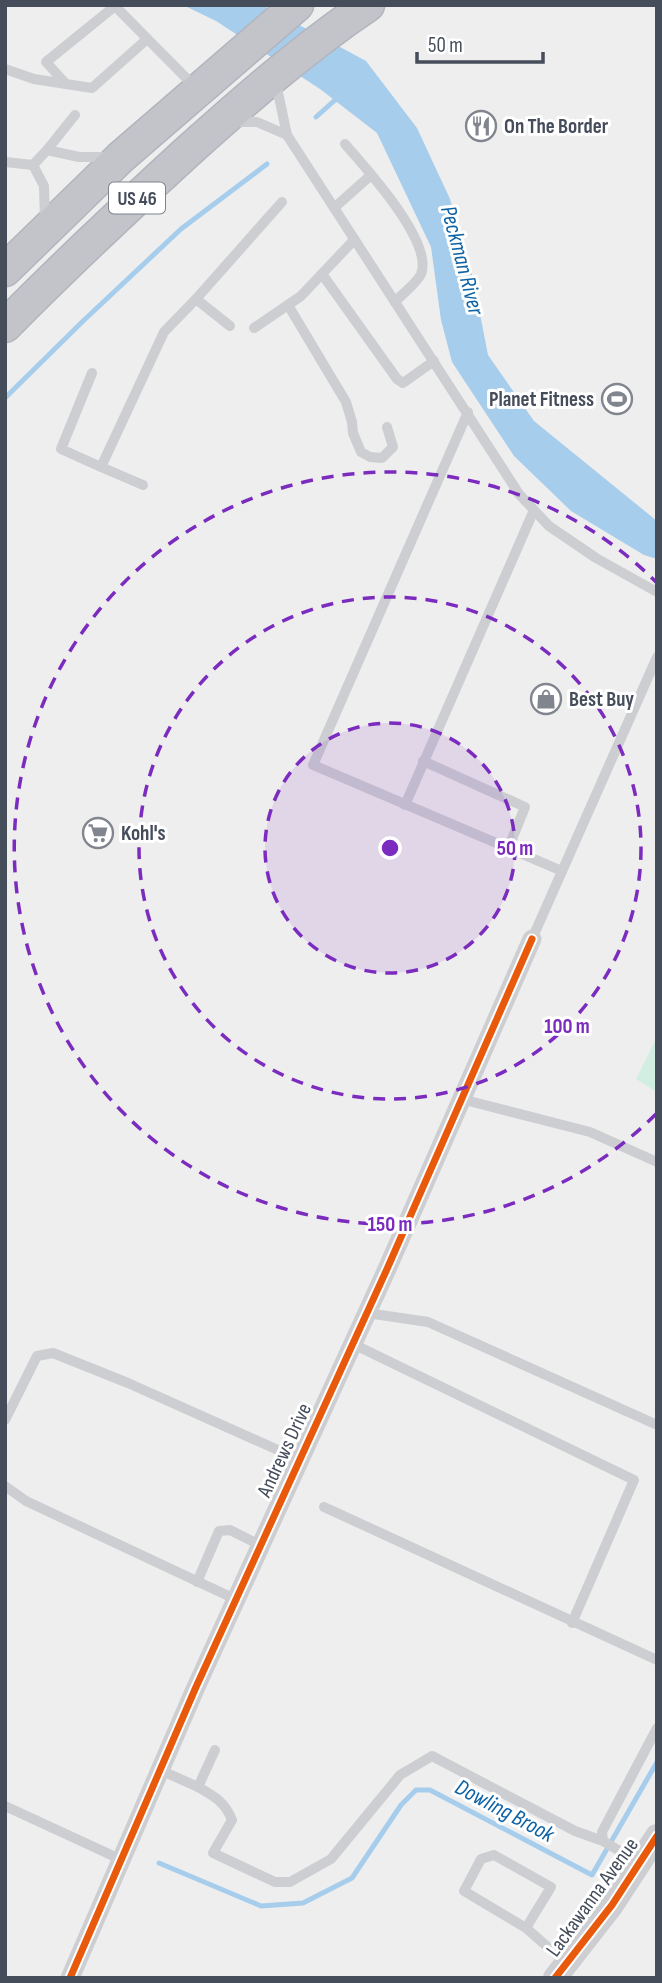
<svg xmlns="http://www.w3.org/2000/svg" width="662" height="1983" font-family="'Sofia Sans Condensed',sans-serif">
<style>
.green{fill:#d2eee3}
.water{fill:#a7cdec}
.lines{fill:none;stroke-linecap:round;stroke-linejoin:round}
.stream{stroke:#a7cdec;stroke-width:5}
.trunk-casing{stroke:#b3b5be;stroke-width:35}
.service{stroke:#ccced1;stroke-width:10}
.minor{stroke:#ccced1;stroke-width:19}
.tertiary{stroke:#ccced1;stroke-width:24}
.trunk{stroke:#c2c4ca;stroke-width:32}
.cycleway-casing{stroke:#fff;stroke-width:11}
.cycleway{stroke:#e8590c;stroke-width:7}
.ring{fill:none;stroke:#7b2cbf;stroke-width:3.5;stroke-dasharray:12 9}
.labels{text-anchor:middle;stroke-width:6;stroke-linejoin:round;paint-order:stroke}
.shield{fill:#fff;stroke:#7d828c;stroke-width:2}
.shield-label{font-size:19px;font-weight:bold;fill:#454c5a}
.poi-label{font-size:21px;font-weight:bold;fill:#454c5a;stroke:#fff;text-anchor:start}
.street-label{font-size:21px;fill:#454c5a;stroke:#fff}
.water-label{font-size:23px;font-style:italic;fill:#0d62a5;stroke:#fff}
.centre{fill:#7b2cbf;stroke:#fff;stroke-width:3.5}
.ring-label{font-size:21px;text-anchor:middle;font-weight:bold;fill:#7b2cbf;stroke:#fff;stroke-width:6;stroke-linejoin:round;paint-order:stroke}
</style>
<rect width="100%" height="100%" fill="#efeeee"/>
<polygon class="green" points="657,1037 657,1092 636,1079"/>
<polygon class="water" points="183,5 262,5 366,61 417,128 450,199 473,278 488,355 534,421 657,521 657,559 644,555 571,511 514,456 452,362 441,320 431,247 377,133 320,89 216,21"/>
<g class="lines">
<g class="stream">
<polyline points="316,117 335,100 342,99"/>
<polyline points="5,398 81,323 181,229 267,164"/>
<polyline points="159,1863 261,1906 303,1903 352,1878 401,1805 416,1790 430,1790 592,1875 657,1762"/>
</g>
<g class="trunk-casing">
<g id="trunk">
<polyline points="5,270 121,157 297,5"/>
<path d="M5,326C64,266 125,209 186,153C244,101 303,49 368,5"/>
</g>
</g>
<g class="service">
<polyline points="114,5 195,87"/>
<polyline points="115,6 46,62 66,84 92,88 146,40"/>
<polyline points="5,69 34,79 66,84"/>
<polyline points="276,83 287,135 519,494 549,526 596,558 657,592"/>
<polyline points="234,122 257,122 287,135"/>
<path d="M345,144C365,167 434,242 421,274C417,283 402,294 395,302"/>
<polyline points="47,150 75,115"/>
<polyline points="5,162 33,165"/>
<polyline points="33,165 47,150 79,157 109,157"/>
<polyline points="33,165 44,186 45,221"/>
<polyline points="334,208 371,175"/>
<polyline points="322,274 397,379 403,383 434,361"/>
<polyline points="196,299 282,202"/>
<polyline points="288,305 346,402 352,422 353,433 361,452 370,457 382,458 393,447 387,427"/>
<polyline points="254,328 301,296 354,240"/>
<polyline points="92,373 61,449 101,467 164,332 196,299 230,326"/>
<polyline points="468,412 313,765 562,871"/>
<polyline points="101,467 143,485"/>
<polyline points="423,761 525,807 508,849"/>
<polyline points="405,805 534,510"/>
<polyline points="532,939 657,657"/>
<polyline points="461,1099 590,1132 657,1162"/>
<polyline points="367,1313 428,1322 655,1424"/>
<polyline points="353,1344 634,1480 572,1623"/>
<polyline points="5,1420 37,1356 53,1353 128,1383 298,1459"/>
<polyline points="5,1486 26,1501 235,1599"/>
<polyline points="324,1507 657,1660"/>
<polyline points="197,1582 219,1531 230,1530 260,1545"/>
<path d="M215,1750L198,1787C214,1796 225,1802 232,1820L213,1853L275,1882H290L331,1859L400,1775L432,1756L575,1831L603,1841"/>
<polyline points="160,1770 198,1787"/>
<polyline points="5,1806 122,1860"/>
<polyline points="638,1862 603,1841 602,1832 657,1728"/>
<polyline points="526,1928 551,1887 494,1855 481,1859 464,1891 526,1928 566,1963"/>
</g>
<polyline class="minor" points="70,1978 196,1687 387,1269 532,939"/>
<polyline class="tertiary" points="555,1978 612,1905 657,1836"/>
<use href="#trunk" class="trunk"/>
<g class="cycleway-casing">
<g id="cycleway">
<polyline points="70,1978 196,1687 387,1269 532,939"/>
<polyline points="555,1978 612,1905 657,1836"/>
</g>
</g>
<use href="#cycleway" class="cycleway"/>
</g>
<circle cx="390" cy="848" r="125" fill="#7b2cbf" fill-opacity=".12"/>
<g class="ring">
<circle cx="390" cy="848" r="125"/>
<circle cx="390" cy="848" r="251"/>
<path d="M656 1114A376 376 0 1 1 656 582"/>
</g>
<defs>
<g id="restaurant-ring" transform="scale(1.575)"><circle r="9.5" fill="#fff" stroke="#80858e" stroke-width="1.5"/><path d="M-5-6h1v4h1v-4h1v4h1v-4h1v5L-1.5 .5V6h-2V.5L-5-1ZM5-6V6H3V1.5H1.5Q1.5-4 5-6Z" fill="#80858e"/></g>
<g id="stadium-ring" transform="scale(1.575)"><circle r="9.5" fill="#fff" stroke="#80858e" stroke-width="1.5"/><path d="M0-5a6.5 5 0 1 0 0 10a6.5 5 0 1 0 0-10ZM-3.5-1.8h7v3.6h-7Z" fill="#80858e"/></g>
<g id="shop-ring" transform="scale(1.575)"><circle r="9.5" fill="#fff" stroke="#80858e" stroke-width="1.5"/><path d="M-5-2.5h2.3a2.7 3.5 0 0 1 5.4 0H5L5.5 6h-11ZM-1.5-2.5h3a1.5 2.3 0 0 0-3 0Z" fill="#80858e"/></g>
<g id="supermarket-ring" transform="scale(1.575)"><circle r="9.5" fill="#fff" stroke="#80858e" stroke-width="1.5"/><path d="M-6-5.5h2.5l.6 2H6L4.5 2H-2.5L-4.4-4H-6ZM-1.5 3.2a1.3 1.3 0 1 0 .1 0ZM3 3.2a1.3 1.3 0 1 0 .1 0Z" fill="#80858e"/></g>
</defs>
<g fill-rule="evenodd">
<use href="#restaurant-ring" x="481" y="126"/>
<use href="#stadium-ring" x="617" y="399"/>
<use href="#shop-ring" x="546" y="699"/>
<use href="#supermarket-ring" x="98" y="833"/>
</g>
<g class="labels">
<rect class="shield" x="109" y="182.5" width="56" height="31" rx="5"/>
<g class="shield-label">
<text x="137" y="205">US 46</text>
</g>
<g class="poi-label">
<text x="504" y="133">On The Border</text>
<text x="594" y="406" text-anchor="end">Planet Fitness</text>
<text x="569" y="706">Best Buy</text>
<text x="121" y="840">Kohl's</text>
</g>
<g class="street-label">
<text transform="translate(284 1450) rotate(-65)" y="7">Andrews Drive</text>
<text transform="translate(592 1897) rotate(-54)" y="7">Lackawanna Avenue</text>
</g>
<g class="water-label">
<text transform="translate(463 260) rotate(75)" y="8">Peckman River</text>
<text transform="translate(505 1810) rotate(28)" y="8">Dowling Brook</text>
</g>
</g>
<circle cx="390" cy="848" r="10" class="centre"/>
<g class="ring-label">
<text x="515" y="855">50 m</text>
<text x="567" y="1033">100 m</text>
<text x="390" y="1231">150 m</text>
</g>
<rect width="662" height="1983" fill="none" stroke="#454c5a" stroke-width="14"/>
<path d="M417 52v10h126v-10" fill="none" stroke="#454c5a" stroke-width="3.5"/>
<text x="428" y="52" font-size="21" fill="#454c5a" stroke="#ffffff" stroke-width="5" paint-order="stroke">50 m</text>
</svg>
